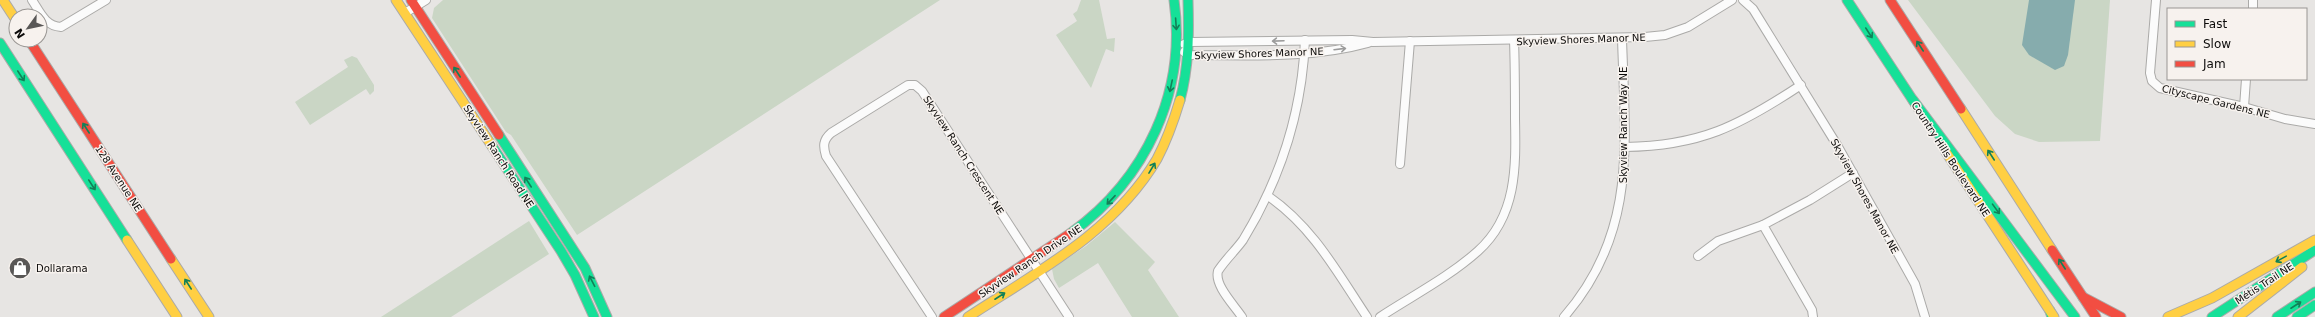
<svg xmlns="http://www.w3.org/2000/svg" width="2315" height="317" font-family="'DejaVu Sans',sans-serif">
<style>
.green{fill:#cad6c5}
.water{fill:#86acad}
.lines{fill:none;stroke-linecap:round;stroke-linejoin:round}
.street-casing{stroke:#abaaa8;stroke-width:10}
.fast-casing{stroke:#abaaa8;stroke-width:11}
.slow-casing{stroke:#abaaa8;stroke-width:11}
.jam-casing{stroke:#abaaa8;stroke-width:11}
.street{stroke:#fbfbfb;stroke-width:8}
.fast{stroke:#16e098;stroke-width:9}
.slow{stroke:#ffcf43;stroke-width:9}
.jam{stroke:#f24e42;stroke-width:9}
.oneway{stroke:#128058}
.oneway2{stroke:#9b9b9b}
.labels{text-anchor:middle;stroke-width:3;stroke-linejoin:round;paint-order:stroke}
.street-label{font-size:10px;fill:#0c0b0a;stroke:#f7f2ee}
.poi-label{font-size:10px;fill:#0c0b0a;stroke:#f7f2ee;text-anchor:start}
</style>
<rect width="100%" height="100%" fill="#e7e5e3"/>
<g class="green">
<polygon points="443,0 940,0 577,235 511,135 506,132 432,18 434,8"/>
<polygon points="1081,0 1099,0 1107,39 1115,38 1114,52 1106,49 1091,88 1056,35 1077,21 1073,14 1077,11"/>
<polygon points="1908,0 2110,0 2100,141 2039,142 2015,134 1995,116"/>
<polygon points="352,56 357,58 374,85 374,91 370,95 366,89 310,125 295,102 348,67 344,60"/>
<polygon points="529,221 549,254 451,317 381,317"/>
<polygon points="1115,222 1155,262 1148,270 1179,317 1132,317 1098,263 1059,288 1054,279 1052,269 1086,246"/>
</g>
<polygon class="water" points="2029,0 2075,0 2068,55 2064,66 2055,70 2029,55 2022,45"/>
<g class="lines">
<g class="street-casing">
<g id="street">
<path d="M32,0C40,12 45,26 61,27L106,0"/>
<polyline points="1743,0 1753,9 1837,145 1896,250 1915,284 1925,317"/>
<polyline points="2156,0 2150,73 2152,81 2160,88 2244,107 2285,119 2315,124"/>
<polyline points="2253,9 2253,0"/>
<polyline points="405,13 426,0"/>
<polyline points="1184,44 1190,42 1352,40 1373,42 1645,37 1665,35 1688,27 1732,0"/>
<path d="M1184,52L1189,55C1248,55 1311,59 1368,43"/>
<polyline points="2244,107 2246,79"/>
<path d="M1625,147C1700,146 1739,126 1801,85"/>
<polyline points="1400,164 1410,41"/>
<path d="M1268,196C1313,227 1337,272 1367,317"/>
<polyline points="1698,256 1718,241 1763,225"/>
<path d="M932,317L826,156C823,146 823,140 831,133L908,85H915L922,91L1069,317"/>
<path d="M1242,317C1234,305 1214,285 1218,271C1225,260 1235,251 1243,240C1281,178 1302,113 1305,40"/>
<path d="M1380,317C1412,296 1449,277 1478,251C1517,216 1516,167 1515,119C1515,93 1515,67 1514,40"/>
<path d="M1564,317C1638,232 1625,143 1622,38"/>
<polyline points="1813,317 1812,310 1763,225 1810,200 1853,173"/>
</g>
</g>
<g class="fast-casing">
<g id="fast">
<polyline points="1847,0 1918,108"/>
<polyline points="0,43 127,240"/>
<path d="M1180,100C1189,67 1189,34 1188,0"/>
<polyline points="1913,100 2075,317"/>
<polyline points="499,135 585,268 607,317"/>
<polyline points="492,146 561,251 575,275 594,317"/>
<path d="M1071,233C1146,179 1187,92 1174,0"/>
<polyline points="2050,311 2052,317"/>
<polyline points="2212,317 2315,250"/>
<polyline points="2277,317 2315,292"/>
<polyline points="2297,317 2315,305"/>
</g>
</g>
<g class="slow-casing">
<g id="slow">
<polyline points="3,0 16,20"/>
<polyline points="396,0 492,146"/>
<polyline points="1961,109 2052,250"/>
<polyline points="1946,152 2054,317"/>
<polyline points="127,240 177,317"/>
<polyline points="171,259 209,317"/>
<path d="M968,317C1037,272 1114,232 1157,159C1167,140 1174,120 1180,100"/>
<polyline points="2168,317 2212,298 2315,240"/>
<polyline points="2238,317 2302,267"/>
</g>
</g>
<g class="jam-casing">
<g id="jam">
<polyline points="411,0 499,135"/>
<polyline points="1890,0 1961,109"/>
<polyline points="29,40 171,259"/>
<polyline points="2052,250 2096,317"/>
<polyline points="2083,297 2121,317"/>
<polyline points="944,317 1071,233"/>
</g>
</g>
<use href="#street" class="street"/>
<use href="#fast" class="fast"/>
<use href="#slow" class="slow"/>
<use href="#jam" class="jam"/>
</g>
<defs><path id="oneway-shaft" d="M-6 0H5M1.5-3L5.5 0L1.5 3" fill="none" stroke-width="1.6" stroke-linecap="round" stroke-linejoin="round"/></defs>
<g class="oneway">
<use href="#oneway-shaft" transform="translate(1176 24) rotate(86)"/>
<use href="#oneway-shaft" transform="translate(1869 33) rotate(57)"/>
<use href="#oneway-shaft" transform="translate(1920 46) rotate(-123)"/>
<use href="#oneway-shaft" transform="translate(457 72) rotate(-123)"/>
<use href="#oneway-shaft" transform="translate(21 76) rotate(57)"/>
<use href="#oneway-shaft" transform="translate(1171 86) rotate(102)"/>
<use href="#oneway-shaft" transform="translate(86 128) rotate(-123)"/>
<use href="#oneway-shaft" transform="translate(1991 155) rotate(-123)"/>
<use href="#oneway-shaft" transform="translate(1152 168) rotate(-59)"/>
<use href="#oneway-shaft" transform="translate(528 182) rotate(-123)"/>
<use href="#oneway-shaft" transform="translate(92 185) rotate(57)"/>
<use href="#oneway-shaft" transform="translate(1111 200) rotate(133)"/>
<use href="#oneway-shaft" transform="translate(1996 209) rotate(54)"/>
<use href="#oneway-shaft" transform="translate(2281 259) rotate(151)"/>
<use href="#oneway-shaft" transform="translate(2062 264) rotate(-123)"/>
<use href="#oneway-shaft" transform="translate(592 281) rotate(-117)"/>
<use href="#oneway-shaft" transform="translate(188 284) rotate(-123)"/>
<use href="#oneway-shaft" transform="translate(1000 296) rotate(-33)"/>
<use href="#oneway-shaft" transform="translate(2296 305) rotate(-33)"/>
</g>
<g class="oneway2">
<use href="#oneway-shaft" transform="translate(1278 41) rotate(178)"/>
<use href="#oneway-shaft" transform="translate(1340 49) rotate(-7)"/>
</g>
<defs>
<g id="shop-disc" transform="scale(1.15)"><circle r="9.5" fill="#595756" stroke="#f7f2ee"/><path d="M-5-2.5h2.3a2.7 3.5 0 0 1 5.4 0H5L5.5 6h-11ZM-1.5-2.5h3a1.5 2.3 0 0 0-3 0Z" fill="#fff"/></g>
</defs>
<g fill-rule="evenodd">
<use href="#shop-disc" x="20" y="268"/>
</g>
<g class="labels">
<g class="street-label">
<text transform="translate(1581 39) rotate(-2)" y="4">Skyview Shores Manor NE</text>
<text transform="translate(1259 53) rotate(-2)" y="4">Skyview Shores Manor NE</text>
<text transform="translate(2216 101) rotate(14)" y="4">Cityscape Gardens NE</text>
<text transform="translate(1623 125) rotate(-90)" y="4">Skyview Ranch Way NE</text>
<text transform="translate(964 155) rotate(57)" y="4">Skyview Ranch Crescent NE</text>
<text transform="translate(499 156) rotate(57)" y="4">Skyview Ranch Road NE</text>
<text transform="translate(1951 159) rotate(57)" y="4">Country Hills Boulevard NE</text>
<text transform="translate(119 178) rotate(57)" y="4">128 Avenue NE</text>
<text transform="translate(1865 196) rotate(61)" y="4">Skyview Shores Manor NE</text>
<text transform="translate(1030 261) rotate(-34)" y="4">Skyview Ranch Drive NE</text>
<text transform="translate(2264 283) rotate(-33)" y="4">Métis Trail NE</text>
</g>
<g class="poi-label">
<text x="36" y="272">Dollarama</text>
</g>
</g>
<rect x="2167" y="8" width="140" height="72" fill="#f7f2ee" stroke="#999693"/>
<rect x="2175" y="21" width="20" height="6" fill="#16e098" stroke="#999693"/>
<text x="2203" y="28" font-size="12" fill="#0c0b0a">Fast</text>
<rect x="2175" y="41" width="20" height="6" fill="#ffcf43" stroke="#999693"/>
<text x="2203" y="48" font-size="12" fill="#0c0b0a">Slow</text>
<rect x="2175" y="61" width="20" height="6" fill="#f24e42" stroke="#999693"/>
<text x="2203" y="68" font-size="12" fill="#0c0b0a">Jam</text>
<g transform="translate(28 28) rotate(237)"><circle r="19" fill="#f7f2ee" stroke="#999693"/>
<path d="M0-3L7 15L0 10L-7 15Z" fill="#595756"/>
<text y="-6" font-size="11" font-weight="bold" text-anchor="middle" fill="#0c0b0a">N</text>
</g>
</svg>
